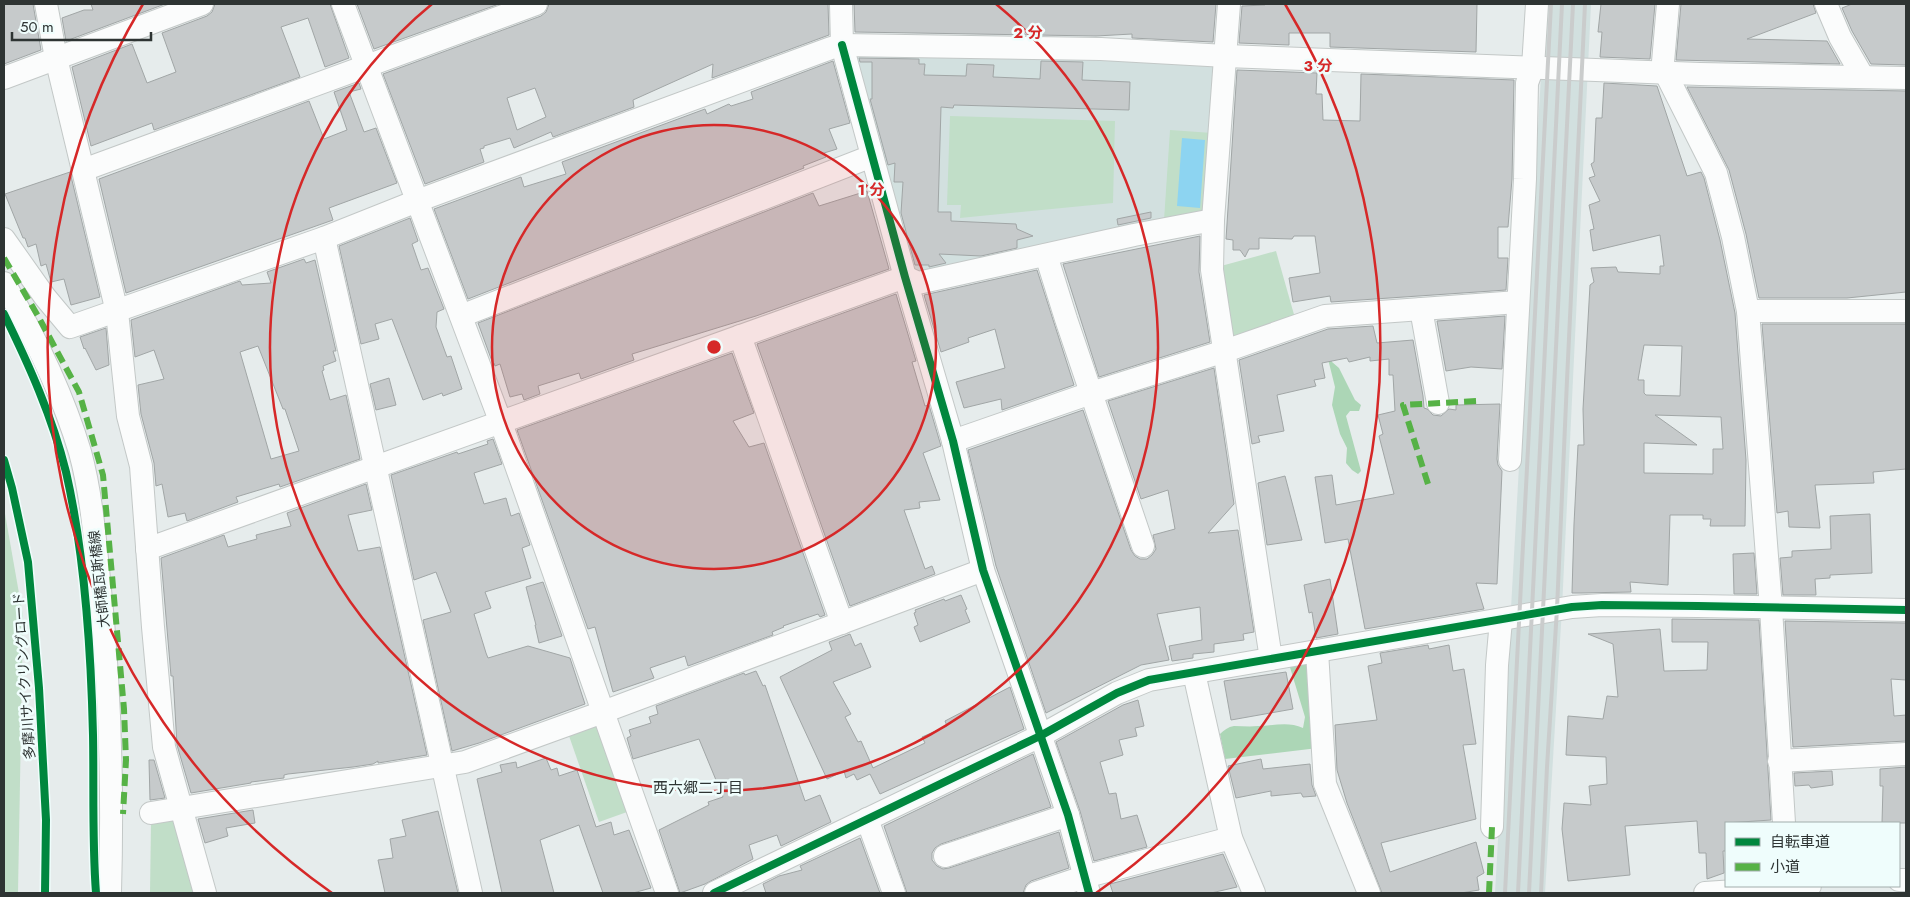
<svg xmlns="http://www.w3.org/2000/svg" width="1910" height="897" font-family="Jost,'Noto Sans JP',sans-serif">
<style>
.built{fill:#d2e0df}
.green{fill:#c1dec8}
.forest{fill:#acd6b6}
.water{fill:#8dd4f1}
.building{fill:#c6cacb;stroke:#a1a6a6;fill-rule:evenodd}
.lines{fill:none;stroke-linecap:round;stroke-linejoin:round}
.minor-casing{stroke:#c3c8c7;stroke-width:24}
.minor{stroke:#fbfcfc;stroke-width:22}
.rail{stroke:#cacccc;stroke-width:4}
.quiet{stroke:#56b246;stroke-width:6;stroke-dasharray:12 6;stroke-linecap:butt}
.cycleway-casing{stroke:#effdfc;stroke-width:11}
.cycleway{stroke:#00873e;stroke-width:8}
.ring{fill:none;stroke:#d62828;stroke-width:2.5}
.labels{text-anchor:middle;stroke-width:5;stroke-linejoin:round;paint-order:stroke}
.street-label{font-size:14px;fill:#2e3433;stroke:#effdfc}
.neighbourhood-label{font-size:15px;fill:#2e3433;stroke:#effdfc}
.centre{fill:#d62828;stroke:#effdfc;stroke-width:2.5}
.ring-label{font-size:15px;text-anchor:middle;font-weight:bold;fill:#d62828;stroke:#effdfc;stroke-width:5;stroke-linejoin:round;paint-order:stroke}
</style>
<rect width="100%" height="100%" fill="#e6ecec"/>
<g class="built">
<polygon points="1545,4 1591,4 1562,608 1545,893 1495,893"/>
<polygon points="852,55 1215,61 1207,218 917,277"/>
</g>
<g class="green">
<polygon points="950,116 1115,121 1113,203 960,218 961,205 947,205"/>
<polygon points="1170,130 1212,133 1205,216 1164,220"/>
<polygon points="1276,251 1295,318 1231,337 1221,266"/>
<polygon points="4,508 23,616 18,893 4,893"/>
<polygon points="596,723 627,812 599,822 568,733"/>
<polygon points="177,818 198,893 150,893 151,822"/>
</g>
<g class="forest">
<polygon points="1323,339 1326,339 1332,362 1339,368 1355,400 1361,405 1359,411 1350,411 1346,416 1361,471 1358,474 1352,470 1346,463 1347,448 1340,434 1332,405 1335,387"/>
<path d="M1313,658L1318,748L1225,759L1220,734C1224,730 1228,727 1234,726C1242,726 1250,727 1258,726C1273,726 1288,721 1303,728L1305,717L1289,664Z"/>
</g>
<polygon class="water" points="1182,138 1205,140 1200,208 1177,206"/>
<g class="building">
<polygon points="4,4 33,4 41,50 4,64"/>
<polygon points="91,4 165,4 66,41 62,18 84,10 93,10"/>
<polygon points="215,4 330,4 349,58 325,67 308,18 281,27 300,77 154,130 152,123 91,146 72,67 132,44 147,83 176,72 162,33 207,16 212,12"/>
<polygon points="357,4 499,4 374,49"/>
<path d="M549,4H828L829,35L712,78L713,64L633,100L634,107L553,137L551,132L514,148L510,138L484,146V148L480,149L484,162L425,184L383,74L541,16L546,12ZM535,88L546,117L517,130L507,98Z"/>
<polygon points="854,4 1216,4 1213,42 1132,38 1132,34 1096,36 855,32"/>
<polygon points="1265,4 1477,4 1476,52 1330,47 1330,33 1289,33 1289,45 1239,43 1242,6 1265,5"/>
<polygon points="1601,4 1655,4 1650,59 1600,57 1602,32 1598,32"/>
<polygon points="1681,4 1813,4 1816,13 1747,39 1827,41 1840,64 1676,60"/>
<polygon points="1852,4 1906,4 1906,65 1871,64 1852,31 1842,8"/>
<polygon points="859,58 919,59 919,64 925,64 924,75 966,76 967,64 994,65 993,77 1040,79 1041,61 1083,62 1082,80 1130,82 1129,110 954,105 953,108 941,107 938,212 951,212 951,221 1016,224 1017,229 1033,236 1017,240 1017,248 981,256 939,254 946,263 929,267 929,265 915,265 901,213 903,182 894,182 895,163 888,165 870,99 872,99 872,62 860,62"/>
<polygon points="833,61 850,123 829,129 837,149 824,153 826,157 803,166 804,168 468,299 434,209 521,177 524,187 566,174 562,162 705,109 707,114 729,104 731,106 753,99 751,92"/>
<polygon points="1237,70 1317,73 1316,94 1322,94 1323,120 1360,121 1361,74 1514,80 1512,179 1508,227 1498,227 1498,258 1508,258 1506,290 1331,302 1330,296 1293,302 1289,278 1320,273 1315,236 1294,236 1292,239 1259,238 1259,249 1249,249 1245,257 1240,250 1233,250 1233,240 1226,239"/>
<polygon points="359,83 361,89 349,92 364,132 376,128 397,183 329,208 333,220 126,293 99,179 309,101 324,139 347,130 334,92"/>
<path d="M1604,83L1657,86L1687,176L1701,172L1704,178L1720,240L1735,313L1746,460L1745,526H1710L1711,519H1703V515H1670L1668,585L1630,582L1631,592L1581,593H1572L1574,524L1578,445H1584L1583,409L1590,285L1594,282L1591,268L1616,267L1618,272L1660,274V266H1664L1660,235L1593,251L1590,230L1594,229L1589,205L1600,201L1589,178L1595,176L1591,164L1594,162L1596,118H1602ZM1644,345L1682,346L1680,396L1646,395L1644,393V380H1638ZM1655,415L1721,417L1723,449H1713V474L1644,473V443L1697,445Z"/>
<polygon points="1687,87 1906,91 1906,292 1847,298 1759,298 1746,234 1729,170"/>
<polygon points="70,172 100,297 71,305 64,279 51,282 46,264 41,266 36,244 28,247 25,238 23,238 5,194"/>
<polygon points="867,191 889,269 756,316 632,354 634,360 581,379 579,373 538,386 540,394 524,400 522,394 510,397 500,364 495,366 494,363 493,364 478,323 813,193 819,206"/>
<polygon points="1151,212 1151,218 1118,225 1117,219"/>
<polygon points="410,218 418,241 412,244 421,270 428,268 444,309 437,312 436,327 447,357 451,356 462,389 443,396 442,393 423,400 392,319 375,324 379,339 361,344 339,246"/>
<polygon points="1200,236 1199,272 1210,342 1099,377 1063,264"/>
<path d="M304,259L306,263L315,260L336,351H333L336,361L323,366L324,370L322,371L330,400L346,395L360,459L280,487L279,484L236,497L238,502L187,521L185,513L168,517L162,484L156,486L154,463L141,414L138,385L164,379L154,350L135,357L131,320L240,281L242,285L271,283L267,272ZM258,346L283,409H285L299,451L271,459L240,352Z"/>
<polygon points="1037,270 1074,385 1002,410 1001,399 964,408 956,382 1005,368 995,329 968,338 969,342 941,352 924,295"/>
<polygon points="896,294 916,361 912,362 925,406 929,405 941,446 923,453 940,500 919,502 920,508 904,510 925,569 932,566 935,574 850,606 757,344"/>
<polygon points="1505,316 1502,369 1471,367 1446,371 1437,321"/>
<polygon points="1762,324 1906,324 1906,469 1873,472 1874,483 1815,485 1820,528 1789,527 1788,511 1777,513"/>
<polygon points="1373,326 1377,343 1413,340 1423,396 1424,408 1427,409 1433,415 1441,416 1449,409 1456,410 1456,405 1500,404 1497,459 1498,465 1502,471 1497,584 1476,583 1484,609 1365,629 1348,539 1325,543 1315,477 1332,475 1336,505 1394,494 1379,436 1383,434 1378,415 1395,411 1393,375 1389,375 1389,359 1370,361 1370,357 1349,362 1347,358 1322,363 1325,378 1314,380 1316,386 1277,395 1284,431 1258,436 1260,442 1252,444 1239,360 1328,329"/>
<polygon points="106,328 109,365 96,370 85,348 84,349 80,337"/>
<polygon points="732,353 754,413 733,421 749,447 764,443 825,615 820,617 818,614 783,626 784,627 772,632 773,635 688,666 685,656 650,668 654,678 613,692 595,627 588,629 517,430"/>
<polygon points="1214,368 1234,504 1208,533 1238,530 1254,632 1243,634 1244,640 1214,644 1214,652 1193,654 1193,658 1172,661 1169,646 1202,640 1200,607 1157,614 1169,660 1141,665 1046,713 996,566 968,450 1083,410 1131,550 1135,556 1140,559 1147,559 1152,555 1156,549 1153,535 1175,529 1168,490 1141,499 1108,401"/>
<polygon points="389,378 396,405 376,410 370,384"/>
<polygon points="493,439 502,464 474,473 484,504 506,498 511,516 519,513 530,545 522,548 531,578 485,592 491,608 474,614 486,653 488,658 528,646 570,658 585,704 479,743 452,751 423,620 451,612 436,572 414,580 391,475 457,452 458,454 488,444 487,441"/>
<polygon points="1285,476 1302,540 1267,545 1258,483"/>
<polygon points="366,484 372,510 348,515 358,551 380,547 427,755 378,763 378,761 373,764 353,767 288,774 284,775 284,778 251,782 251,783 191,793 177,745 173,676 171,676 161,558 224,535 228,547 257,539 256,535 291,526 287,513"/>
<polygon points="1870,514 1872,573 1830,575 1830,578 1815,579 1816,595 1783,595 1780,558 1792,557 1792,551 1831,549 1830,516"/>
<polygon points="1754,553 1757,594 1734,594 1733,554"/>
<polygon points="1330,579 1338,634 1316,638 1312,612 1309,613 1304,585"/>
<polygon points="543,582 562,636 539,643 535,625 536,625 526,587"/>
<polygon points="961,595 967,609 965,610 970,622 920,642 914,627 918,625 914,613 916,612 915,610 944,599 945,601"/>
<polygon points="1672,619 1759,620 1771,820 1726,823 1726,851 1723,851 1724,873 1707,879 1706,853 1699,853 1697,821 1625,826 1630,875 1568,881 1562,829 1564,803 1591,805 1589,786 1607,784 1606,757 1566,755 1568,716 1603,719 1607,696 1618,697 1613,644 1588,634 1660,629 1664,671 1707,670 1708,642 1672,642"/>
<polygon points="1785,621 1906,623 1906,680 1891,679 1894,716 1906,715 1906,741 1793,747"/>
<polygon points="850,634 855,646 861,643 871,667 833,682 851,714 845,717 858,742 861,741 873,768 925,743 922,737 947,726 945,721 1010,687 1024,729 880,794 870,774 857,780 854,774 846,778 844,771 827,779 780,677 832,650 829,642"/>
<polygon points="1428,645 1429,649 1449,645 1453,671 1464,669 1476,744 1463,745 1476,819 1381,843 1390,872 1476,842 1484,873 1477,877 1479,890 1461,893 1382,893 1347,803 1337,770 1335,725 1377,720 1368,666 1382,663 1380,653"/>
<polygon points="756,671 763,686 765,685 805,801 820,795 831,822 781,846 777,835 749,845 753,859 705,884 680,893 659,830 709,805 708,802 723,797 699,739 633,759 627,738 631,736 629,730 651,723 649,717 658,714 656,706 744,673 745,675"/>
<polygon points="1286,672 1293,709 1231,720 1224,681"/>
<polygon points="1138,700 1144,726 1135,728 1137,736 1119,740 1123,755 1100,762 1109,794 1116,793 1121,819 1137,815 1147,847 1094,861 1080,811 1056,742 1123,705"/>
<polygon points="1033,754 1051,807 941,844 935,848 932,853 932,860 937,866 943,869 949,868 1059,832 1069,868 1031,881 1026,885 1023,893 907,893 884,826"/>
<polygon points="546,758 551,770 557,768 559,776 577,770 596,827 611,822 614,835 629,830 651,888 633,893 603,893 579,825 540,840 554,893 502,893 477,779 502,772 500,765 516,762 517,768"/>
<polygon points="1261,759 1263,769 1310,764 1312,785 1316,796 1303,797 1301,793 1271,796 1271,791 1236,798 1228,766"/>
<polygon points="149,760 154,760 165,798 150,800"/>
<polygon points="1906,767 1906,823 1882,823 1883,786 1880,786 1880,769"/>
<polygon points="1832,771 1833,785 1811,788 1809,785 1795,786 1794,773"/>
<polygon points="253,810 255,823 226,828 228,836 205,843 198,819"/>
<polygon points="438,811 458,893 385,893 378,860 393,858 390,839 406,836 402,820"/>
<polygon points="860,838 880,893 766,893 763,884 779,876 802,870 800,866"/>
<polygon points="1223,854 1237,887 1211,893 1113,893 1110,884"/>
</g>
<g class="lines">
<g class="minor-casing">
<g id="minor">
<polyline points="46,4 56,58 117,312 128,416 141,466 153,627 164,747 205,893"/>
<polyline points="343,4 501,423 667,893"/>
<polyline points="841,4 842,45 905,277 953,441 983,570 1068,815 1089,893"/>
<polyline points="1229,4 1213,220 1212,270 1271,659"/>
<polyline points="1668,4 1663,62 1665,72 1716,173 1733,237 1748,311 1771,608 1784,823"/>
<polyline points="1826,4 1840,37 1863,77"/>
<polyline points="4,78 202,4"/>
<polyline points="83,170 536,4"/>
<polyline points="324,238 471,893"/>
<polyline points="4,239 45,297 70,327 324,238 417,201 831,48 842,45 1101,49 1226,56 1700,74 1906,78"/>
<polyline points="1046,255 1066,319 1143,546"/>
<path d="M4,283C35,337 62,392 80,452C91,492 95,538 99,579C110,683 113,789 110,893"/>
<polyline points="1421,309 1438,403"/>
<polyline points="1748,311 1906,311"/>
<polyline points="461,316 872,156"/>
<polyline points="740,336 842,623"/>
<polyline points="953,441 1091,393 1225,351 1325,316 1518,302"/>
<polyline points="1510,460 1525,179 1527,83 1533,67 1537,4"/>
<polyline points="147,549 905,277 918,283 1134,235 1213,220"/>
<polyline points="1317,651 1325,784 1369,893"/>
<polyline points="1194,673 1231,838 1254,893"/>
<polyline points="1779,761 1906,754"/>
<polyline points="151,813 465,762 603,712 983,570"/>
<polyline points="867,819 894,893"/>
<polyline points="1492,827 1497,665 1501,620"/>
<polyline points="945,856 1068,815"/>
<polyline points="1899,880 1906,880"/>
<polyline points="714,893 1040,736 1117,693 1149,680 1572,607 1602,605 1698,606 1906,610"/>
<polyline points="1036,893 1084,877 1231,838"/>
<polyline points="1705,893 1810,886"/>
</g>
</g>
<use href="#minor" class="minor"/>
<g class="rail">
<polyline points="1505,893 1551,4"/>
<polyline points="1518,893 1562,4"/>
<polyline points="1529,893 1573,4"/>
<polyline points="1541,893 1547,767 1557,609 1567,380 1585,4"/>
</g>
<g class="quiet">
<polyline points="4,258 38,316 79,392 103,475 124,709 126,760 123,814"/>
<polyline points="1428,484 1403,405 1478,401"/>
<polyline points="1489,893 1492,827"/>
</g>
<g class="cycleway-casing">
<g id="cycleway">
<polyline points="842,45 905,277 953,441 983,570 1068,815 1089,893"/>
<path d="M4,314C29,365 52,416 66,472C85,555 91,649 93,735C94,788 92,841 96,893"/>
<polyline points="4,460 12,488 28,562 39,688 46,820 45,893"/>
<polyline points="714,893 1040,736 1117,693 1149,680 1572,607 1602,605 1698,606 1906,610"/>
</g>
</g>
<use href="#cycleway" class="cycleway"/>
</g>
<circle cx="714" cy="347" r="222" fill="#d62828" fill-opacity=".12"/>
<g class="ring">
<circle cx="714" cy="347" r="222"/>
<path d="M996 4A444 444 0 1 1 432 4"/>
<path d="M332 893A666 666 0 0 1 143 4M1285 4A666 666 0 0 1 1096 893"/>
</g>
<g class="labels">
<g class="street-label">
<text transform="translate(99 579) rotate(-96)" y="5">大師橋瓦斯橋線</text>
<text transform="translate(24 676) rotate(-94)" y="5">多摩川サイクリングロード</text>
</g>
<g class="neighbourhood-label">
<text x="698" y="793">西六郷二丁目</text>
</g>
</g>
<circle cx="714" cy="347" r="8" class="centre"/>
<g class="ring-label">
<text x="1028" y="38">2 分</text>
<text x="1318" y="71">3 分</text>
<text x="871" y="195">1 分</text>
</g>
<rect width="1910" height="897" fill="none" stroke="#2e3433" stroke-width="10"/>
<rect x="1725" y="822" width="175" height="65" fill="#effdfc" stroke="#a2adac"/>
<rect x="1735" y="838" width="25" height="8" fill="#00873e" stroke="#a2adac"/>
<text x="1770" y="847" font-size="15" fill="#2e3433">自転車道</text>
<rect x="1735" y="863" width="25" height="8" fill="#56b246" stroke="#a2adac"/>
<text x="1770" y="872" font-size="15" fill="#2e3433">小道</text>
<path d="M12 32v8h139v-8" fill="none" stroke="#2e3433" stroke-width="2.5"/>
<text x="20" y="32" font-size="15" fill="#2e3433" stroke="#effdfc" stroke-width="4" paint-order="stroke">50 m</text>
</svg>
